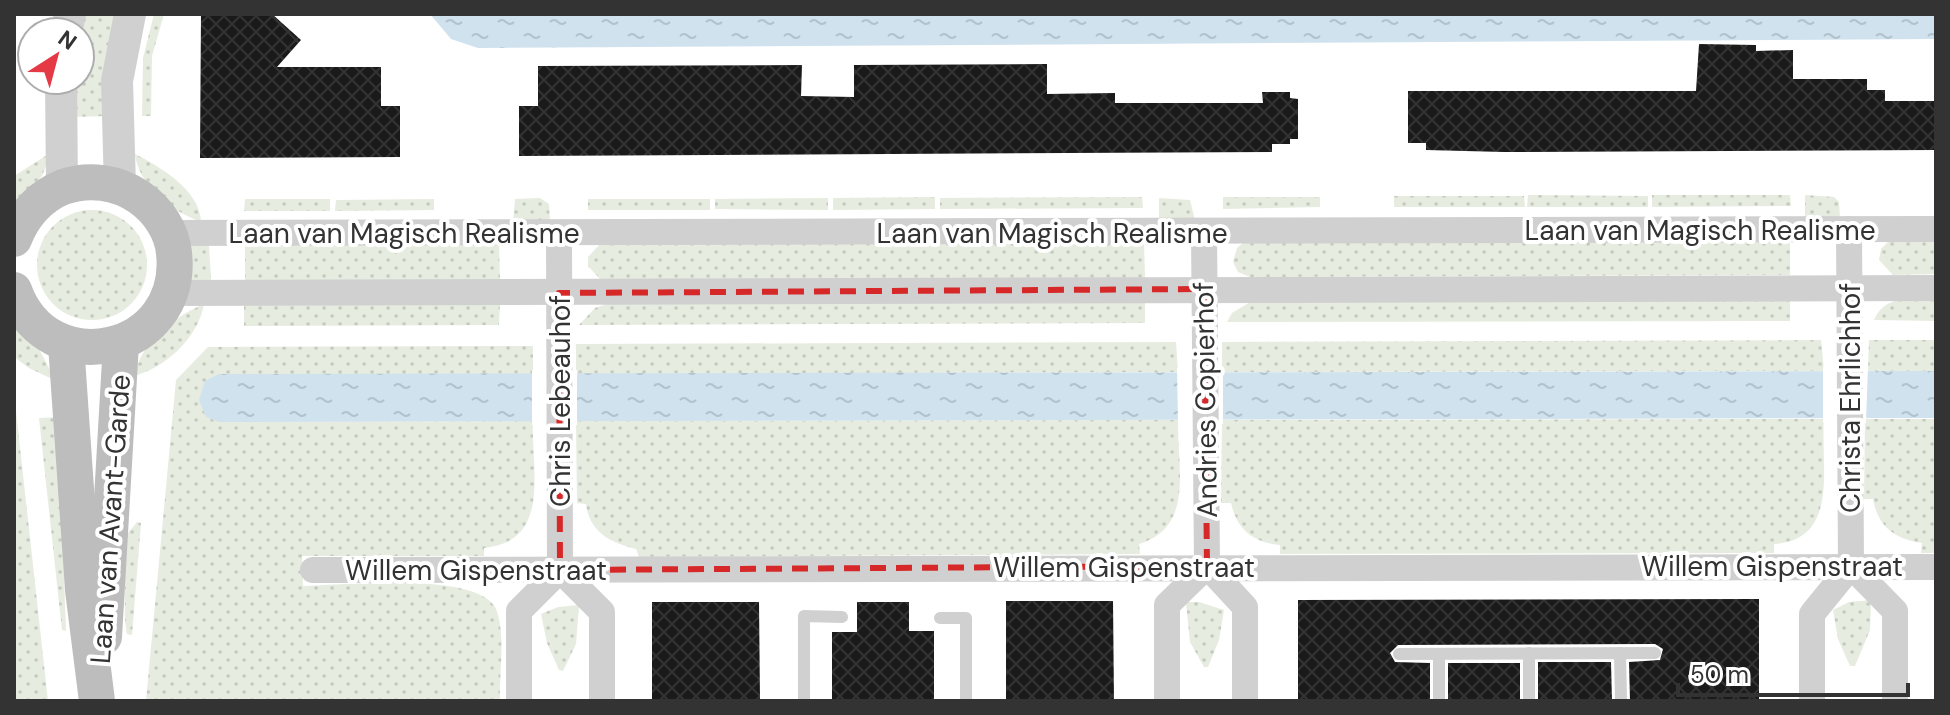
<svg xmlns="http://www.w3.org/2000/svg" width="1950" height="715" font-family="'DM Sans',sans-serif">
<style>
.grass{fill:url(#grass-dots)}
.water{fill:url(#water-ripples)}
.pier{fill:#fff}
.building{fill:url(#building-cross-hatch)}
.lines{fill:none;stroke-linecap:round;stroke-linejoin:round}
.service{stroke:#d0d0d0;stroke-width:12}
.minor{stroke:#d0d0d0;stroke-width:26}
.tertiary{stroke:#d0d0d0;stroke-width:32}
.secondary{stroke:#bdbdbd;stroke-width:36}
.marked{fill:none;stroke:#d62828;stroke-width:6;stroke-dasharray:16 10;stroke-linejoin:round}
.labels{text-anchor:middle;stroke-width:8;stroke-linejoin:round;paint-order:stroke}
.street-label{font-size:28px;fill:#333;stroke:#fff}
</style>
<defs>
<pattern id="grass-dots" width="8" height="8" patternUnits="userSpaceOnUse" patternTransform="scale(2)"><rect width="8" height="8" fill="#e6ecdf"/><path d="M2 2h.1M6 6h.1" fill="none" stroke="#c6cbc0" stroke-width="1.8" stroke-linecap="round"/></pattern>
<pattern id="water-ripples" width="26" height="14" patternUnits="userSpaceOnUse" patternTransform="scale(2)"><rect width="26" height="14" fill="#cfe2ee"/><path d="M2 4q2-2 4 0t4 0M15 11q2-2 4 0t4 0" fill="none" stroke="#b2c2cd"/></pattern>
<pattern id="building-cross-hatch" width="8" height="8" patternUnits="userSpaceOnUse" patternTransform="scale(2)"><rect width="8" height="8" fill="#1a1a1a"/><path d="M0 0l8 8M0 8l8-8" fill="none" stroke="#333"/></pattern>
</defs>
<rect width="100%" height="100%" fill="#fff"/>
<g class="grass">
<polygon points="80,14 118,14 108,116 72,117 71,80 80,80"/>
<polygon points="154,14 164,14 152,56 151,116 142,116 143,58"/>
<path d="M135,154C159,166 200,190 201,222C172,211 139,187 135,154Z"/>
<polygon points="47,155 49,158 42,176 14,206 14,176"/>
<polygon points="1528,195 1648,196 1648,207 1527,207"/>
<polygon points="1652,195 1790,195 1791,206 1652,207"/>
<polygon points="1805,195 1834,197 1839,202 1840,218 1805,219"/>
<polygon points="1394,196 1524,196 1525,207 1394,207"/>
<polygon points="935,197 935,209 833,210 833,198"/>
<polygon points="1142,197 1143,208 940,209 940,198"/>
<polygon points="1223,197 1320,197 1320,207 1223,209"/>
<polygon points="540,198 549,204 550,223 513,223 515,199"/>
<polygon points="828,198 828,210 715,209 715,199"/>
<polygon points="1159,198 1190,200 1195,220 1159,221"/>
<polygon points="245,199 330,199 330,211 244,211"/>
<polygon points="434,199 434,210 335,211 336,200"/>
<rect x="588" y="199" width="122" height="11"/>
<circle cx="92" cy="265" r="55"/>
<polygon points="1790,239 1790,275 1250,277 1238,272 1233,262 1237,248 1243,243"/>
<polygon points="1936,239 1936,274 1893,275 1879,260 1881,249 1889,241"/>
<polygon points="1144,242 1145,278 601,280 588,266 588,257 600,244"/>
<polygon points="499,244 500,281 245,281 245,245"/>
<polygon points="190,245 209,245 211,280 188,280"/>
<polygon points="1790,297 1790,321 1227,322 1232,313 1252,301"/>
<path d="M1936,297V321L1874,320C1884,295 1913,298 1936,297Z"/>
<polygon points="1145,299 1145,323 579,325 595,308 613,302"/>
<polygon points="244,301 500,301 499,325 244,326"/>
<path d="M204,304C198,338 166,367 134,376C142,341 172,318 204,304Z"/>
<polygon points="14,322 38,347 53,376 50,378 29,368 14,357"/>
<polygon points="1821,340 1824,371 1222,372 1222,342"/>
<polygon points="1869,340 1936,340 1936,371 1868,371"/>
<polygon points="1176,342 1178,372 576,374 576,344"/>
<path d="M533,346V374H219V422L533,421C531,471 552,541 484,548V556H302L303,586C342,585 480,571 496,609C506,634 499,674 500,701H146L176,380L208,347Z"/>
<polygon points="14,393 48,701 14,701"/>
<polygon points="58,417 66,631 62,630 39,418"/>
<path d="M1824,419C1820,464 1841,540 1774,544V553L1280,554V545C1252,542 1237,529 1231,503H1221L1222,420Z"/>
<path d="M1865,419H1936V553H1921L1922,543C1895,539 1878,527 1873,499H1864Z"/>
<path d="M1178,420C1177,467 1195,527 1139,544L1140,554L639,557L636,549C610,542 590,533 586,504L577,503L576,421Z"/>
<polygon points="137,522 141,523 132,635 127,634 125,622 124,538"/>
<polygon points="1871,600 1870,630 1855,666 1850,666 1838,639 1833,610 1849,602"/>
<polygon points="1186,602 1199,602 1224,610 1219,640 1208,667 1204,667 1190,642"/>
<polygon points="579,605 576,644 563,671 559,670 547,643 541,614 558,607"/>
</g>
<g class="water">
<polygon points="430,14 1936,14 1936,39 478,48 451,39"/>
<polygon points="1936,371 1936,418 219,422 206,417 199,400 205,381 219,374"/>
</g>
<g class="pier">
<polygon points="1823,367 1868,367 1866,423 1823,423"/>
<polygon points="1177,368 1223,368 1223,424 1178,424"/>
<rect x="532" y="370" width="45" height="55"/>
</g>
<g class="building">
<polygon points="201,14 272,14 301,40 277,67 381,67 381,106 400,106 400,157 200,158"/>
<polygon points="1699,44 1756,45 1756,51 1793,50 1793,79 1867,79 1867,90 1885,90 1885,101 1936,101 1936,150 1504,152 1426,150 1426,143 1408,143 1408,91 1696,91"/>
<polygon points="1047,64 1047,94 1115,93 1115,103 1263,103 1262,92 1290,92 1290,98 1298,99 1298,139 1290,139 1290,144 1272,144 1272,152 519,156 519,106 538,106 538,66 802,65 801,96 854,97 854,65"/>
<polygon points="1759,599 1759,701 1630,701 1629,662 1660,660 1663,649 1655,644 1398,645 1390,653 1395,662 1430,663 1430,701 1298,701 1298,600"/>
<polygon points="1006,601 1113,601 1114,701 1006,701"/>
<polygon points="652,602 759,602 760,701 652,701"/>
<polygon points="857,602 909,602 909,631 934,631 934,701 832,701 832,632 857,632"/>
<polygon points="1538,662 1611,662 1612,701 1538,701"/>
<rect x="1448" y="663" width="72" height="38"/>
</g>
<g class="lines">
<g class="service">
<polyline points="940,618 966,618 966,701"/>
<polyline points="1529,653 1529,701"/>
<polyline points="1620,653 1621,701"/>
<polyline points="1399,654 1655,653"/>
<polyline points="804,701 804,616 842,617"/>
<polyline points="1439,701 1439,654"/>
</g>
<g class="minor">
<polyline points="169,233 1936,229"/>
<polyline points="559,233 560,570 602,612 602,701"/>
<polyline points="1204,233 1207,566 1245,607 1245,701"/>
<polyline points="170,293 1936,288"/>
<polyline points="1851,566 1895,611 1895,701"/>
<polyline points="313,570 1936,567"/>
<polyline points="519,701 519,611 560,570"/>
<polyline points="1167,701 1167,605 1207,566"/>
<polyline points="1812,701 1812,614 1851,566 1849,229"/>
</g>
<g class="tertiary">
<polyline points="66,32 70,14"/>
<polyline points="61,80 62,188"/>
<polyline points="120,187 117,81 130,14"/>
</g>
<g class="secondary">
<path d="M14,239C23,216 39,197 63,187C89,178 117,182 139,197C158,210 172,231 174,253C185,353 48,385 14,290"/>
<polyline points="66,344 83,590 97,701"/>
<polyline points="104,637 121,343"/>
</g>
</g>
<path class="marked" d="M1204,289L1207,566L560,570L559,293Z"/>
<g class="labels">
<g class="street-label">
<text x="1700" y="240">Laan van Magisch Realisme</text>
<text x="404" y="243">Laan van Magisch Realisme</text>
<text x="1052" y="243">Laan van Magisch Realisme</text>
<text transform="translate(1850 398) rotate(-90)" y="10">Christa Ehrlichhof</text>
<text transform="translate(1205 400) rotate(-91)" y="10">Andries Copierhof</text>
<text transform="translate(560 401) rotate(-90)" y="10">Chris Lebeauhof</text>
<text transform="translate(110 519) rotate(-86)" y="10">Laan van Avant-Garde</text>
<text x="1772" y="576">Willem Gispenstraat</text>
<text x="1124" y="577">Willem Gispenstraat</text>
<text x="476" y="580">Willem Gispenstraat</text>
</g>
</g>
<rect width="1950" height="715" fill="none" stroke="#333333" stroke-width="32"/>
<g transform="translate(56 56) rotate(36)"><circle r="38" fill="#ffffff" stroke="#adadad" stroke-width="2"/>
<path d="M0-6L14 30L0 20L-14 30Z" fill="#e63946"/>
<text y="-12" font-size="22" font-weight="bold" text-anchor="middle" fill="#333333">N</text>
</g>
<path d="M1678 683v12h230v-12" fill="none" stroke="#333333" stroke-width="4"/>
<text x="1690" y="683" font-size="24" fill="#333333" stroke="#ffffff" stroke-width="6" paint-order="stroke">50 m</text>
</svg>
